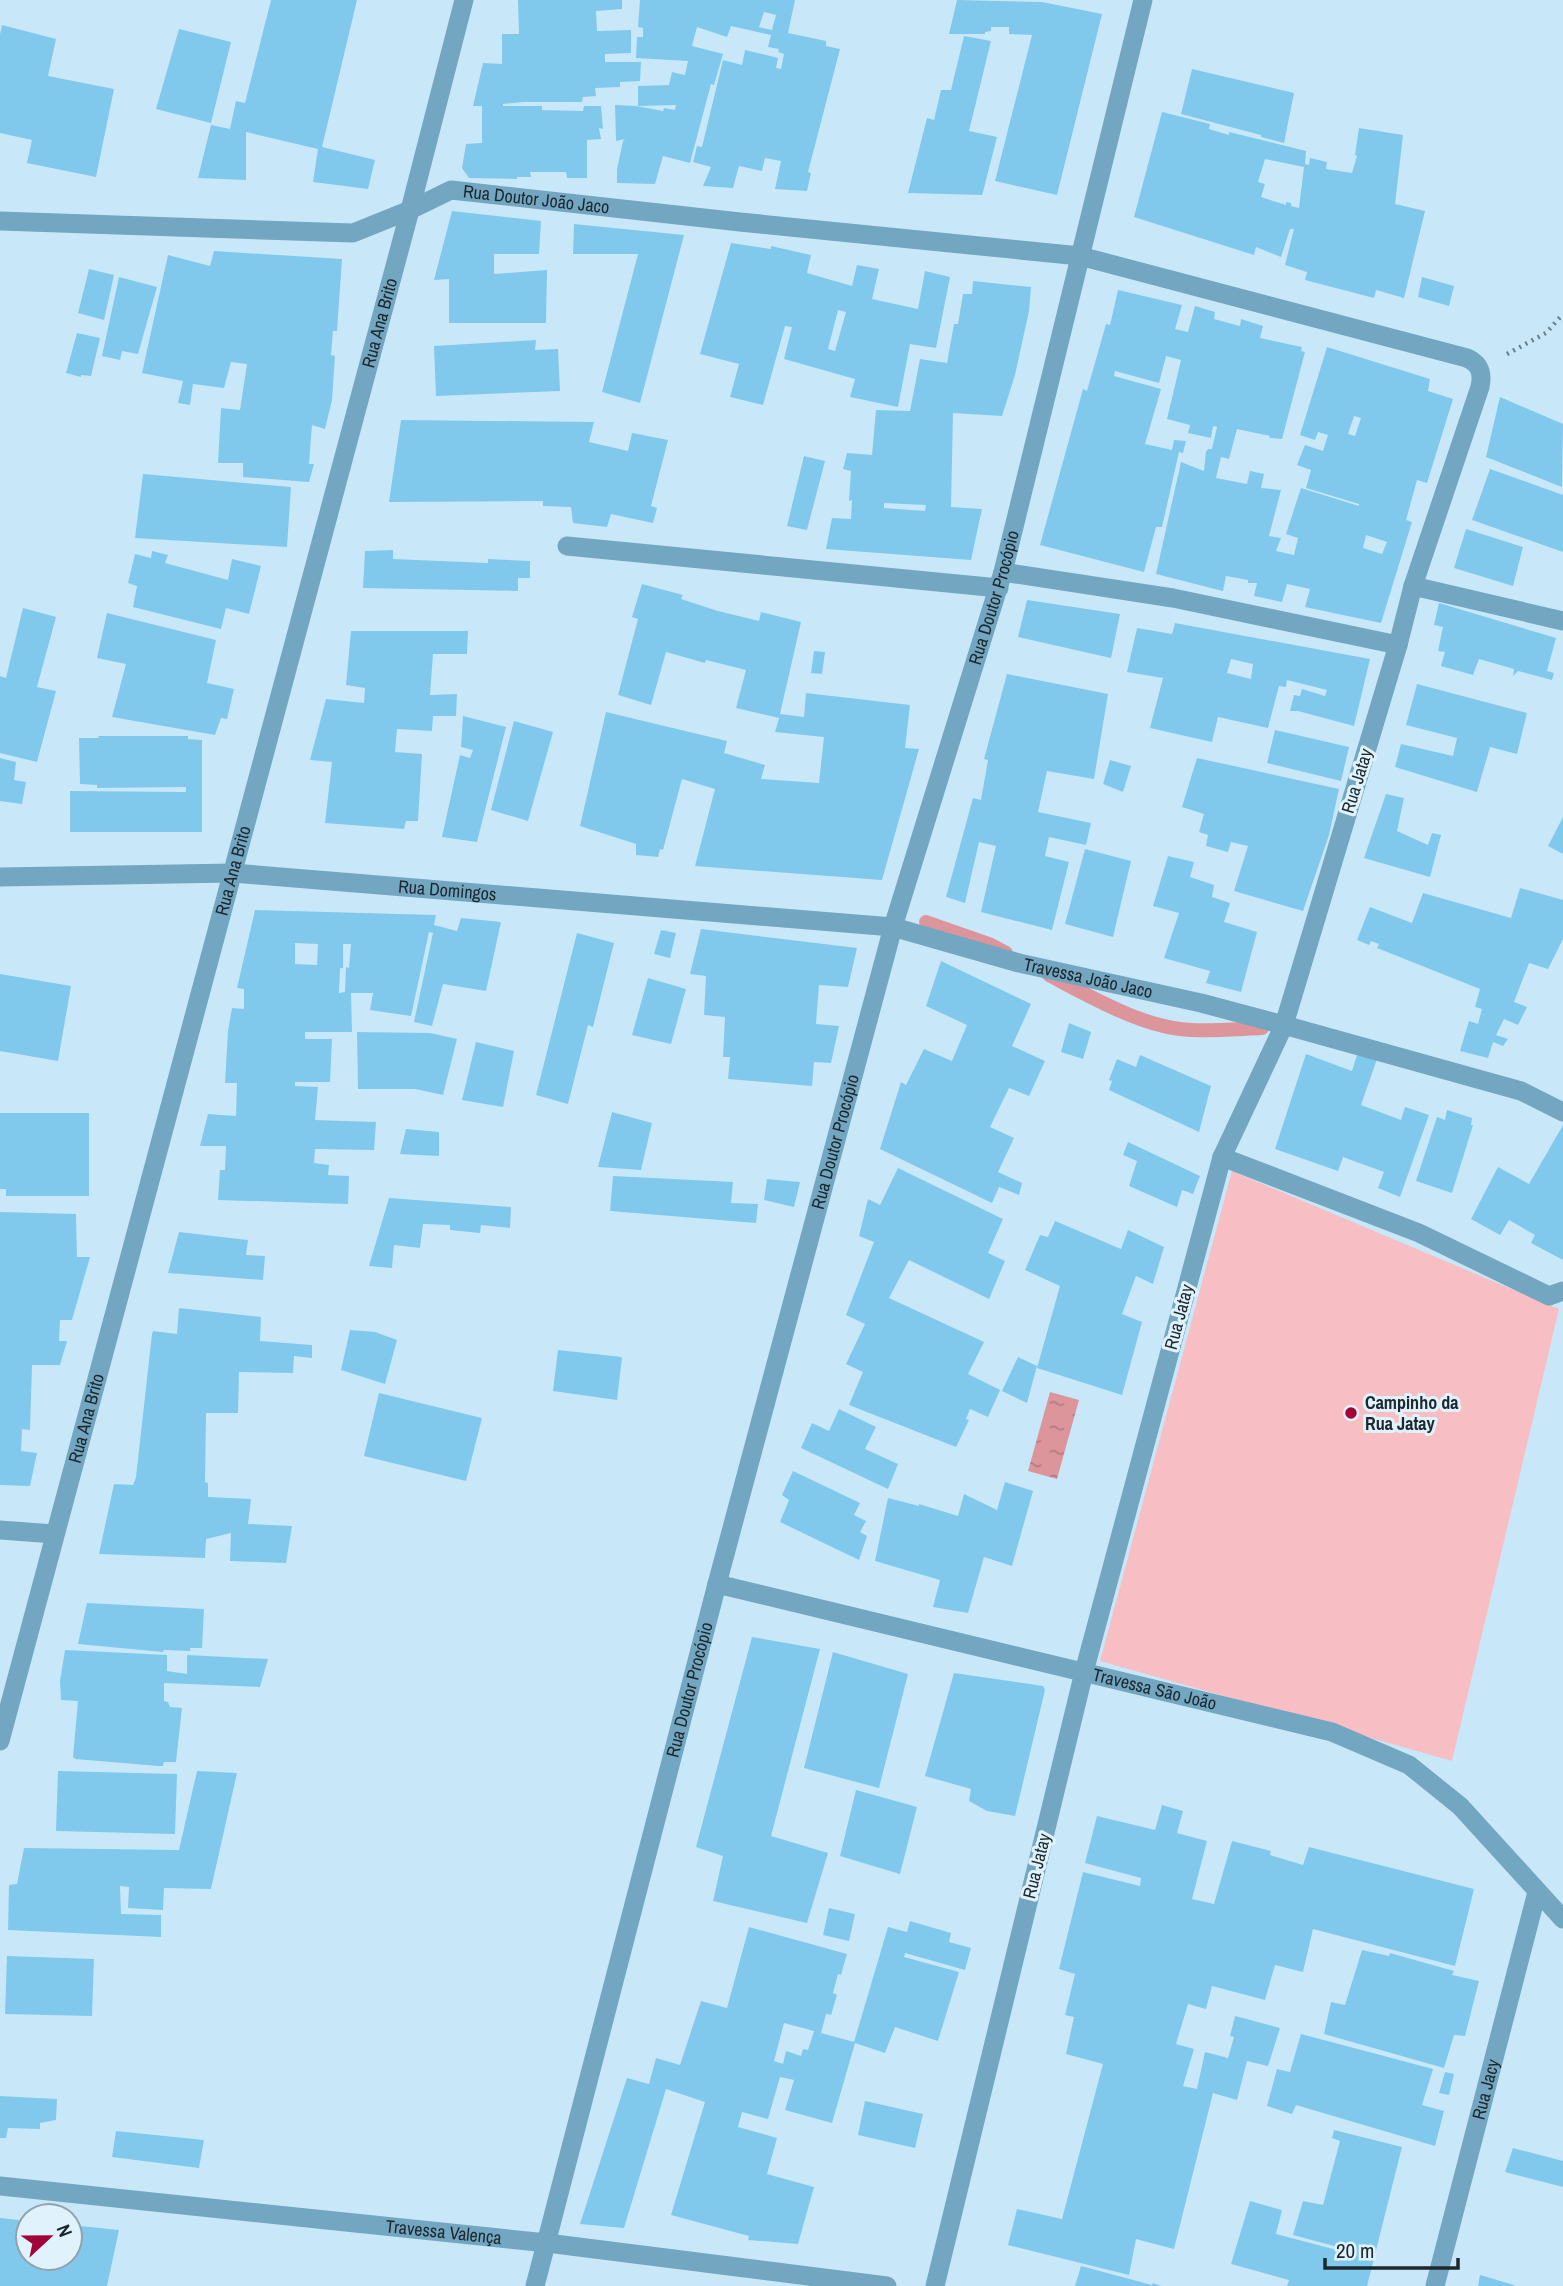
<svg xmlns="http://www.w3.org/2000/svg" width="1563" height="2286" font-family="'Archivo Narrow',sans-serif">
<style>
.garden{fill:#f7bfc4}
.water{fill:url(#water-ripples)}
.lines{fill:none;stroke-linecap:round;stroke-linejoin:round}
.stream{stroke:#dd959c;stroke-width:14}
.building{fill:#81c9ec;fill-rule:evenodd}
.path{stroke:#6a808b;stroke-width:4.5;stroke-dasharray:2 5;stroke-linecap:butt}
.service{stroke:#73a6c0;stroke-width:19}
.minor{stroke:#73a6c0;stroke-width:19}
.poi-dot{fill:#a20439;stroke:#e0f3fd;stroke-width:2.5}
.labels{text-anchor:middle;stroke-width:6;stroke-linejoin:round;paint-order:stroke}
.street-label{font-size:18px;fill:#1c282e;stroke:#e0f3fd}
.poi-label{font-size:18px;font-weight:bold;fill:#1c282e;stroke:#e0f3fd;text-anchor:start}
</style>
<defs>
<pattern id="water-ripples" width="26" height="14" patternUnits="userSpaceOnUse" patternTransform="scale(1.75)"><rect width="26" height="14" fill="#dd959c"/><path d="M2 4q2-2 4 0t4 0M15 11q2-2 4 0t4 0" fill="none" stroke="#b27a80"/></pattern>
</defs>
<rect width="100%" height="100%" fill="#c8e8f9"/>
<polygon class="garden" points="1232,1171 1559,1309 1452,1761 1100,1661"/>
<polygon class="water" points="1050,1392 1079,1400 1057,1479 1028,1471"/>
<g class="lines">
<g class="stream">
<polyline points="926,922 989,944 1006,953"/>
<path d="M1049,975C1091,997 1144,1028 1191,1030C1214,1031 1238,1029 1262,1028"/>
</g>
</g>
<g class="building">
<polygon points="271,0 357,0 322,147 375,160 368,189 313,182 318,149 246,132 246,180 198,178 211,125 230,129 236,101 245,103"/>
<polygon points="518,0 622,0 622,9 596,11 597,31 631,30 631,53 605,54 605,62 641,62 640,81 620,82 620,87 595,88 596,96 583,97 582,102 524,102 503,104 503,106 542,106 542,110 583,111 584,106 601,106 603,129 599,128 601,139 587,140 587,178 567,178 566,172 530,172 531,177 517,177 517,179 469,178 462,168 466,144 482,143 482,106 473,106 483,63 502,64 502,34 519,34"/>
<path d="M640,0H795L788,33L826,41V46L840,49L808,172L811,173L807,191L775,189L781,161L765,158L762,171L739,166L733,188L703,186L711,167L693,162L697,146L702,147L723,60L742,65L745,50L778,58L776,68L781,69L784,54L778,52L779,49L768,47L771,35L731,26L727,37L697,27L692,46L723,54L714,85L711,84L690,163L663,156L655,184L617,183V169L623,141L625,139L616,141L615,105L636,106L663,111L664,108L675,110L676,105L638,106V86L669,85L672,72L685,75L688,61L636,58L637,37H643V28L638,27ZM764,12L776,15L772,30L759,27Z"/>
<polygon points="957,0 1042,2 1102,14 1057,195 995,181 1032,35 1009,34 1009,27 991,27 991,31 985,32 985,34 949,34"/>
<polygon points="2,25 56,39 48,76 114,89 96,177 27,163 32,140 0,133 0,34"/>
<polygon points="179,29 231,42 211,123 156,109"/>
<polygon points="964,36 991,41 969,131 997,137 983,192 982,195 908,193 927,118 934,120 941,90 951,90"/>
<polygon points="1192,69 1294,93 1284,143 1261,137 1261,135 1181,114"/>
<path d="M1162,112L1210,124L1209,129L1229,135V132L1306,151L1305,164L1309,165L1310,158L1327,162L1326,169L1352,173L1357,156L1355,155L1359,128L1403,135L1395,204L1425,211L1404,298L1376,290L1374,298L1305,280L1307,272L1285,265L1294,229H1290L1281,257L1256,247L1254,255L1134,217ZM1265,159L1304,167L1299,208L1291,206V203L1286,202V205L1261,197L1265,184L1258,182Z"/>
<polygon points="452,211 541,221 539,254 494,254 494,274 547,270 546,323 449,323 449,279 434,280"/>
<polygon points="574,224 684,235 640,403 602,392 638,254 573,254"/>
<path d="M731,243L771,249V246L811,255L807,273L852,286L857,265L879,269L872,299L918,309L925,271L950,277L936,348L910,344L898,407L850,397L855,379L784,359L792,327L785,326L763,405L730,397L739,364L700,354ZM838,310L846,312L835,351L828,349Z"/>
<polygon points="214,251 342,259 337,331 333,331 331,355 335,356 332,400 325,429 312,425 309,464 314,464 309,482 243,477 243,463 218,463 221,408 240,410 247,364 231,362 224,388 193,384 190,405 178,403 183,381 142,373 168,255 210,266"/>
<polygon points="89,269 114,275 104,320 78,313"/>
<polygon points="119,277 157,287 138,354 122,351 120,360 102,356"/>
<polygon points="1422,277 1454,286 1449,306 1418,297"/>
<path d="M973,281L1031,287L1029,311L1015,375L1002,416L953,413L951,507L982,509L971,560L826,549L832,518L851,519L852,500L849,501L851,471L843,469L847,453L872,455L876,410L910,411L920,359L947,363L954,324H958L963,294H972ZM884,503L926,505L925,511L884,508Z"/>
<path d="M1118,290L1182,305L1175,329L1188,332L1195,306L1215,312L1214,319L1240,326L1241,319L1263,326L1260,338L1302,347L1301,351L1305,352L1282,439L1269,438L1270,436L1237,429L1229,459L1221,457L1216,478L1247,484L1250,471L1264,474L1261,488L1281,490L1269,536L1281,538L1276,551L1294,555L1298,538L1286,534L1301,488L1359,506V504L1306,488L1311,470L1297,465L1305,445L1323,451L1328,435L1318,432L1315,440L1300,435L1327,347L1430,379L1428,391L1453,399L1427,483L1417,480L1406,520L1412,522L1381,623L1305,607L1310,589L1287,584L1282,602L1254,596L1257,583H1248V580L1226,576L1223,591L1156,574L1181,462L1204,471L1206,452L1208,449H1212L1217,427L1213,426L1211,438L1188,433L1190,425L1167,419L1181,360L1166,356L1159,383L1115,371L1114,376L1161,389L1145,444L1172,450L1174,440L1186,441L1183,453L1179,452L1162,527H1156L1144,572L1040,545L1083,389L1087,391L1106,324L1110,325ZM1354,416L1361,418L1355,436L1348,434ZM1366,535L1387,542L1382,554L1363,548Z"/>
<polygon points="77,333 100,338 91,376 81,375 81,377 66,373"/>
<polygon points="536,340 535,350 558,349 560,391 436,396 434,346"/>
<polygon points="1500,397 1563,424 1562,487 1486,457"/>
<polygon points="401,420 594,422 589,442 628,451 632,433 668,440 651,506 657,508 653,523 611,514 607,527 573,523 571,507 543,506 543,501 389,502"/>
<polygon points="804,456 825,461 807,530 787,526"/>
<polygon points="1490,469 1563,495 1563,552 1472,520"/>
<polygon points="143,474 291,487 287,547 135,538"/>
<polygon points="1466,529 1523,547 1513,586 1454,568"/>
<polygon points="393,550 393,559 488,563 488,559 530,561 530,578 518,578 518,591 363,588 365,551"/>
<polygon points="152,551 168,555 165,563 228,580 232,559 261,566 249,614 226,608 221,629 133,607 137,586 128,583 135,554 151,558"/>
<polygon points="642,584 683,595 681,599 718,611 759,621 761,612 801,622 780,714 804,717 806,693 910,705 905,748 919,749 882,880 695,866 715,789 682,779 663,850 660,849 658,857 636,855 636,844 580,826 606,712 727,741 724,753 765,765 761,779 819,783 824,737 775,732 779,718 736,708 746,670 706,660 705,663 666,652 651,705 618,695 638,619 632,617"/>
<polygon points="1027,600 1120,614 1111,658 1018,637"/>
<polygon points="1439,603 1556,638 1547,671 1554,673 1552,680 1518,671 1513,676 1514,669 1479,659 1473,675 1441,666 1445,652 1438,651 1443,627 1434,625"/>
<polygon points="23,608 56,617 37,687 56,691 37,762 0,753 0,676 6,678"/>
<polygon points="107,613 216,640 207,683 234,689 227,719 221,718 215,735 112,717 126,664 97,658"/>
<path d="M1175,623L1370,659L1354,726L1298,711H1290L1294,695L1300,696L1302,689L1325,696L1327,690L1287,680L1286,687L1279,686L1268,728L1218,717L1212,742L1150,728L1163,678L1127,672L1137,628L1172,634ZM1231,659L1253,664L1251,679L1227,673Z"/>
<polygon points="351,631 468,631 467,654 433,654 430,695 457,694 456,716 433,716 432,731 397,729 395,752 422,754 418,821 406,821 404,829 325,823 332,762 310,760 326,699 364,703 365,688 346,685"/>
<polygon points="814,651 825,652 822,674 811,673"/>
<polygon points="1007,674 1108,694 1094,779 1047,771 1038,812 1091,823 1086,845 1049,837 1045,856 1069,862 1052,930 981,912 996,846 979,842 965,903 946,897 973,798 981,800 988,760 984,759"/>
<polygon points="1417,684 1527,713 1517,754 1490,747 1477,792 1395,767 1401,744 1453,756 1457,738 1406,725"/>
<polygon points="463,716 506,727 477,842 442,837 460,755 470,758 473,750 461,747"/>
<polygon points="514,721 553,732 528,821 491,810"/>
<polygon points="1275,730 1349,747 1341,781 1267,763"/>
<polygon points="98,736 188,736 188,739 202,740 202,832 70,832 70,791 186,792 186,787 97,788 97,785 80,784 79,738 99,738"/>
<polygon points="0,758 16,762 14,780 26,782 22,804 0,801"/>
<polygon points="1197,758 1339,789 1329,835 1303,911 1234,891 1248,846 1231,842 1228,852 1206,846 1208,835 1199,832 1204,814 1182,807"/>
<polygon points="1110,760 1131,766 1123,792 1103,784"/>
<polygon points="1386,794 1404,798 1397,831 1428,845 1432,833 1441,835 1430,877 1364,858"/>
<polygon points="1563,817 1563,854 1548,846"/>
<polygon points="1085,849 1131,861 1113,937 1065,924"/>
<polygon points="1168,856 1194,862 1190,877 1214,885 1212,897 1230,903 1224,922 1257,932 1241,992 1206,983 1210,971 1164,958 1179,913 1153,906"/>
<polygon points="1520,888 1563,900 1563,939 1548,969 1529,963 1514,1002 1527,1007 1518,1025 1504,1019 1496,1035 1508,1039 1503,1046 1493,1042 1488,1058 1460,1051 1469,1021 1478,1024 1482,1009 1475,1007 1480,989 1377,948 1379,944 1371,941 1369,945 1357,940 1370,907 1412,923 1423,893 1511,918"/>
<path d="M255,910L436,915L434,925L457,931L461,918L501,922L486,991L443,984L432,1026L414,1022L433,933L429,932L411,1016L370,1010L373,993H351L352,1032H305V1039H332L330,1082H295V1086L318,1087L315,1120L376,1122L374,1150L315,1149L314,1163L329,1165L328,1175L349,1176L348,1204L218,1200L220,1170H225L226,1146H200L208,1114L236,1116L237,1083H225L228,1031L232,1008L244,1009V989L237,988ZM295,943L318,944L317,965L295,964ZM343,944H351L349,968L346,967L345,992L339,993L340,968H343Z"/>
<polygon points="701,929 857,948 848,987 819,985 816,1024 839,1026 831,1063 814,1062 812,1086 728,1079 730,1057 723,1057 725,1017 704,1015 706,976 690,974"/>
<polygon points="661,930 676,933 670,958 654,954"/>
<polygon points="577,933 614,943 593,1027 588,1025 568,1104 536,1095"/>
<polygon points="941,961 1031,1004 1012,1046 1045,1061 1029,1096 1009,1088 990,1127 1014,1138 998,1172 1022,1183 1019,1195 999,1187 992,1203 880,1149 901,1082 906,1085 924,1049 952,1061 967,1025 926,1006"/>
<polygon points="0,974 71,986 58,1061 0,1051"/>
<polygon points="648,978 686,989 671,1044 632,1035"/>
<polygon points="1069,1023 1091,1032 1083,1059 1061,1052"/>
<polygon points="357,1032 430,1033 457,1039 443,1095 415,1089 358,1089"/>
<polygon points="476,1042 514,1051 503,1107 462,1100"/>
<polygon points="1358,1052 1378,1056 1361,1105 1401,1120 1405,1107 1429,1115 1400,1197 1378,1188 1384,1172 1343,1157 1338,1171 1275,1149 1306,1054 1352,1071"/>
<polygon points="1140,1055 1211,1086 1199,1132 1109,1090 1112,1081 1109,1080 1117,1059 1136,1067"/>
<polygon points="1447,1110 1472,1118 1471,1125 1473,1125 1452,1193 1416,1181 1437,1117 1445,1120"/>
<polygon points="612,1112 652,1123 641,1170 598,1167"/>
<polygon points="0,1113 89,1113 89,1196 6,1196 6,1189 0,1189"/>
<polygon points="1563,1125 1563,1260 1531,1243 1535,1235 1509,1220 1500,1235 1471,1219 1498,1167 1529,1184"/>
<polygon points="406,1129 439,1132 439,1156 400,1154"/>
<polygon points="1128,1142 1200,1176 1193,1194 1182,1190 1177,1207 1129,1186 1137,1161 1123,1155"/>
<polygon points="898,1168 1003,1219 988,1253 1005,1261 989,1299 909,1260 889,1298 984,1342 968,1374 1000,1390 988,1417 970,1409 966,1419 969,1420 956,1447 849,1405 863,1372 846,1364 865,1324 846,1315 874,1242 859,1236 868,1199 880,1205"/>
<polygon points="613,1176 733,1182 731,1203 758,1204 756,1223 610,1211"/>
<polygon points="767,1179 800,1182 794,1207 764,1200"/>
<polygon points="389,1198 511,1207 510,1228 481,1225 480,1233 450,1230 450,1225 423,1224 420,1248 394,1245 392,1268 369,1266"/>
<polygon points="0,1212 76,1214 77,1257 90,1257 72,1320 60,1320 59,1341 67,1341 60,1365 32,1365 30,1430 22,1429 21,1451 37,1453 30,1486 0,1485"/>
<polygon points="1055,1221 1121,1249 1128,1230 1164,1247 1153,1284 1136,1276 1122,1314 1142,1322 1122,1395 1037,1368 1060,1286 1025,1270 1040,1235 1048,1237"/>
<polygon points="179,1232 248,1240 246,1255 265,1256 263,1280 168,1273"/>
<polygon points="179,1308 261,1317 260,1341 312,1345 312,1358 294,1356 293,1373 239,1372 238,1413 206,1413 205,1482 208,1483 208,1497 251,1499 248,1524 292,1526 286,1563 230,1561 231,1533 206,1539 205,1558 99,1554 114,1484 133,1485 136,1477 152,1334 153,1331 177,1334"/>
<polygon points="350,1330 375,1332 397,1340 385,1384 341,1370"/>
<polygon points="558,1350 622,1357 617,1400 553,1391"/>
<polygon points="1018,1357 1037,1366 1027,1403 1002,1391"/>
<polygon points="379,1393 482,1418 466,1481 364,1456"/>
<polygon points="839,1409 876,1427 865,1449 898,1464 888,1489 801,1448 812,1423 829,1431"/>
<polygon points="793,1471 860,1503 854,1515 866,1521 860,1532 867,1536 859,1560 780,1522 789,1500 782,1495"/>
<polygon points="1005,1482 1033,1491 1012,1566 984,1557 968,1613 933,1607 940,1580 875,1561 888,1498 919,1506 919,1504 958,1516 964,1494 997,1510"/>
<polygon points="87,1603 204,1609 202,1648 190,1648 190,1651 164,1650 163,1652 78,1644"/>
<polygon points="752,1637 820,1649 771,1836 828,1853 807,1923 713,1901 723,1856 696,1847"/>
<polygon points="65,1650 167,1655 167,1671 187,1674 187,1655 268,1659 260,1687 164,1683 164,1701 168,1702 170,1707 182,1708 176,1762 164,1762 163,1766 158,1766 75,1759 73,1757 78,1701 61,1700 60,1681"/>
<polygon points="833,1652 908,1674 879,1788 804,1768"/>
<polygon points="954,1673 1043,1686 1045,1690 1015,1816 987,1811 969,1801 971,1789 925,1776"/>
<polygon points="58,1771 177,1774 175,1834 56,1831"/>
<polygon points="197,1771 237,1773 211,1889 164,1888 163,1910 128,1908 129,1887 120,1886 121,1914 161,1915 161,1937 8,1930 9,1885 17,1884 24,1848 179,1850"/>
<polygon points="856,1790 917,1807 900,1874 840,1856"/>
<polygon points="1162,1805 1183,1811 1177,1833 1207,1841 1192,1899 1214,1904 1232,1841 1271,1851 1270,1855 1303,1865 1309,1847 1474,1889 1455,1966 1313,1929 1303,1972 1275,1965 1265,2000 1212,1986 1206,2009 1188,2004 1176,2044 1194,2049 1183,2086 1197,2089 1205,2052 1228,2058 1234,2037 1230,2036 1235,2016 1280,2028 1268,2066 1247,2061 1237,2100 1213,2093 1174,2249 1136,2239 1129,2275 1008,2245 1017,2209 1062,2219 1103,2064 1066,2054 1074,2017 1065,2015 1075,1974 1059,1969 1083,1872 1140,1886 1141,1878 1085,1863 1097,1816 1155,1830"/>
<polygon points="829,1908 855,1914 849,1941 823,1935"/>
<path d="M910,1921L951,1933L949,1942L971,1948L965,1970L905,1953L904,1957L959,1972L938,2041L895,2027L885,2053L855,2043L832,2123L785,2110L794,2080L780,2077L768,2119L742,2112L738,2127L777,2138L767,2174L814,2187L798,2244L748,2240L749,2236L671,2215L705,2102L666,2089L624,2228L580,2224L627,2078L649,2084L656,2058L680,2065L701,2001L727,2008L749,1927L847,1954L841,1975L838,1974L833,1993L837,1995L831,2015L826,2014L821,2033L854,2042L888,1927L907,1932ZM784,2023L814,2031L808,2050L803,2049L801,2056L786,2051L783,2064L774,2061Z"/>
<polygon points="1362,1950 1389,1956 1390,1953 1454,1971 1452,1975 1479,1981 1465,2036 1454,2035 1444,2068 1324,2034 1331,2002 1345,2005"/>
<polygon points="7,1956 94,1959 92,2016 5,2014"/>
<polygon points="1301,2034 1433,2069 1422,2105 1444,2111 1435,2146 1296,2105 1292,2114 1267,2106 1277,2069 1290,2072"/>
<polygon points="1445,2072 1454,2074 1449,2095 1439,2093"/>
<polygon points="0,2096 57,2099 56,2120 40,2123 40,2129 8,2128 6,2138 0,2138"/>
<polygon points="865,2101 923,2114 915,2148 858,2135"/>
<polygon points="1334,2130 1402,2147 1367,2286 1287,2286 1289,2280 1231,2264 1250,2201 1282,2210 1276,2234 1352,2254 1353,2251 1293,2235 1303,2201 1323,2205 1340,2141 1332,2138"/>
<polygon points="116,2131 204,2140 199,2168 112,2157"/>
<polygon points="1513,2148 1563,2161 1563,2187 1505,2172"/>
<polygon points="0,2218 28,2221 28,2258 70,2258 70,2225 119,2230 107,2286 0,2286"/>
<polygon points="1081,2266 1152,2285 1153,2283 1161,2286 1075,2286"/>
<polygon points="1480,2275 1514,2285 1514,2286 1478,2286"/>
</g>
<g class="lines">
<polyline class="path" points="1507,354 1546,333 1563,314"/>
<g class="service">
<polyline points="567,546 999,588"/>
<polyline points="1284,1025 1521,1091 1563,1112"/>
</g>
<g class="minor">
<path id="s1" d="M0,221L353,233L410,210L451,190L740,222L1080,256L1467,358C1480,364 1483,373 1480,387L1413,586L1398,645L1284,1025L1222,1157L1084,1672L935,2286"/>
<polyline points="1003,572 1173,598 1398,645"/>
<polyline points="1413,586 1563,621"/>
<path id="s2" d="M0,877L233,873L893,927L1019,963L1201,1003L1284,1025"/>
<polyline points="1222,1157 1419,1233 1549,1296 1563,1291"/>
<polyline points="0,1530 54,1534"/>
<path id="s3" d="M717,1584L1332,1732L1409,1765L1460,1806L1563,1919"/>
<path id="s4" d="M0,1741L410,210L464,0"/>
<path id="s5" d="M0,2186L547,2243L887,2286"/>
<path id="s6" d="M535,2286L717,1584L893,927L1003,572L1143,0"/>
<path id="s7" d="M1435,2286L1537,1892"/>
</g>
</g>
<circle class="poi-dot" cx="1351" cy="1413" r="7"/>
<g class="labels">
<g class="street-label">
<text dy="6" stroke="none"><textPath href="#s1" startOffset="546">Rua Doutor João Jaco</textPath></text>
<text dy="6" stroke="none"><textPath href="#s4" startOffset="1468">Rua Ana Brito</textPath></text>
<text dy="6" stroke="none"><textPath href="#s6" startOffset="1750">Rua Doutor Procópio</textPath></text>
<text transform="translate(1357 781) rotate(-73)" y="6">Rua Jatay</text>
<text dy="6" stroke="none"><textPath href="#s4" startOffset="901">Rua Ana Brito</textPath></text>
<text dy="6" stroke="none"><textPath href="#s2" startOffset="448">Rua Domingos</textPath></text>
<text dy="6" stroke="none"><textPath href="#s2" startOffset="1097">Travessa João Jaco</textPath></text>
<text dy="6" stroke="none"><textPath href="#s6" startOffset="1183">Rua Doutor Procópio</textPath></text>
<text transform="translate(1179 1317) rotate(-75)" y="6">Rua Jatay</text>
<text dy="6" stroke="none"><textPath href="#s4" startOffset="334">Rua Ana Brito</textPath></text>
<text dy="6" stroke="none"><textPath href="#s3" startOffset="450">Travessa São João</textPath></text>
<text dy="6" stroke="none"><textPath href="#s6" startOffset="616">Rua Doutor Procópio</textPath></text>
<text transform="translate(1037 1866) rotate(-76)" y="6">Rua Jatay</text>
<text dy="6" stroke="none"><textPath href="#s7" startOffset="203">Rua Jacy</textPath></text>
<text dy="6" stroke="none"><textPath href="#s5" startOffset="446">Travessa Valença</textPath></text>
</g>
<g class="poi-label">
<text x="1365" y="1409">Campinho da<tspan x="1365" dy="21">Rua Jatay</tspan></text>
</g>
</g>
<g transform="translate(49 2237) rotate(68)"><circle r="33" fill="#e0f3fd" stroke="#92a2aa" stroke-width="2"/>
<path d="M0-5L12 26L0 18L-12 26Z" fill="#a20439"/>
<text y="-10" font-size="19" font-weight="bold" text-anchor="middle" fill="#1c282e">N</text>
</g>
<path d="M1325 2258v10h133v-10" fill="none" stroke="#1c282e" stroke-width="3.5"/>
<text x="1336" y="2258" font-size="21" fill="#1c282e" stroke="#e0f3fd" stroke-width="5" paint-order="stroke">20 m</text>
</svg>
